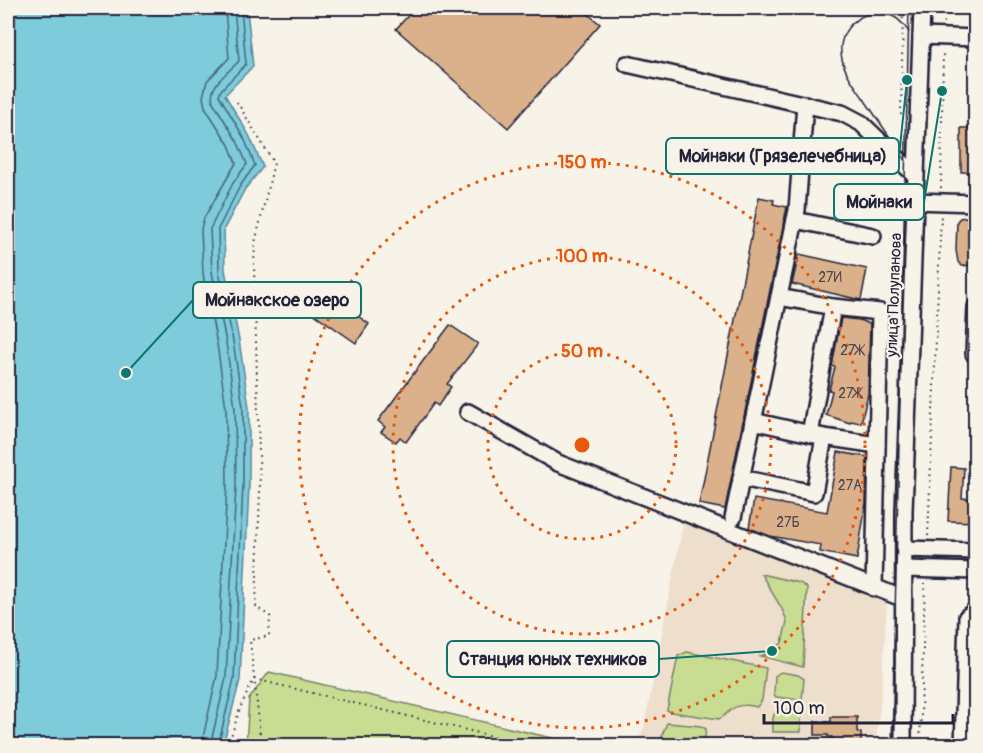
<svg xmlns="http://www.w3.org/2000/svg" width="983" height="753" font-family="Pangolin,sans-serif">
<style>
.built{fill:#eedfcc}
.green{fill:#c9dd92;stroke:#768066;stroke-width:1.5}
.water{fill:#7dcbdb;stroke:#59879b;stroke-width:1.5}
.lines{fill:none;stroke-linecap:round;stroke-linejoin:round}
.shore{stroke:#46667b;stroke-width:1.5}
.building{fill:#dab18b;stroke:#22223b;stroke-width:1.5}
.minor-casing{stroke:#22223b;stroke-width:20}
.path{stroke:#22223b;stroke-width:2;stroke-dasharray:1.5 4.5;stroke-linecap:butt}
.minor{stroke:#f7f3e8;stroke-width:15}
.tram{stroke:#22223b;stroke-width:1.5}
.ring{fill:none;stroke:#e8590c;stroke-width:3;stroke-dasharray:3 6}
.labels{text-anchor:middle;stroke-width:4.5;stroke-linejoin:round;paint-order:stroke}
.number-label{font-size:14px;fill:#50464f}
.street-label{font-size:16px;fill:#22223b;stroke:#f7f3e8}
.centre{fill:#e8590c;stroke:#f7f3e8;stroke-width:3}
.ring-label{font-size:18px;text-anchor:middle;font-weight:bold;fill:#e8590c;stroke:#f7f3e8;stroke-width:4.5;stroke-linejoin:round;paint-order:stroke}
.leader{fill:none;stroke:#0f766e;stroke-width:2}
.callout-dot{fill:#0f766e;stroke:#f7f3e8;stroke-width:2}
.callout{fill:#f7f3e8;stroke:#0f766e;stroke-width:2}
.callout-label{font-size:18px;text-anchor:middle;font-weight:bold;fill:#22223b}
</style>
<rect width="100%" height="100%" fill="#f7f3e8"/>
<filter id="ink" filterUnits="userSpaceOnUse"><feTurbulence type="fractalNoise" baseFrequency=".0167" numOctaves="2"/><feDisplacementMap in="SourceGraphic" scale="12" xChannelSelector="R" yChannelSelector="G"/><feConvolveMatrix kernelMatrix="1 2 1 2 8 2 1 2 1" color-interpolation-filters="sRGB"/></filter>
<g filter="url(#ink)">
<polygon class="built" points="684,518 887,601 881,700 875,745 636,746 644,727"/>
<g class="green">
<polygon points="761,574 800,583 807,588 803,667 760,656 767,654 782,643 787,621 782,609"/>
<path d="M687,652L766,668L762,700L757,707C750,705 739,704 732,709C726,713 726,716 719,719L671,712L667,710L678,656Z"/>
<polygon points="269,672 582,745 246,745 249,699"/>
<polygon points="781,672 798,675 804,679 802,700 776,697 774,694 775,676"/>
<path d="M778,710L796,711L801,714V732H773C773,723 771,715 778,710Z"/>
<polygon points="667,723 701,726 706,729 704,745 662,745 662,735"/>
</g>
<polygon class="water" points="8,8 246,8 247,10 253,66 225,95 249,135 263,167 245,189 224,229 225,270 239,340 249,407 249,486 240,680 223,745 8,745"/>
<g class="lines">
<g class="shore">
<polyline points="201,746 217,676 227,485 226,408 217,344 203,274 201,229 204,218 236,163 229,145 205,107 203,97 207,81 229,58 225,8"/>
<path d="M210,746L226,678L236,486L235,408L226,342L212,272L210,229L233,183L247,164L237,141L213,102C208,85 228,73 239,61L234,8"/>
<polyline points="218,746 234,679 243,486 243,407 233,341 219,271 218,229 240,186 255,165 244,138 219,95 221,90 246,64 241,8"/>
</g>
</g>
<g class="building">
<polygon points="415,8 581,8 600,24 508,128 396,29"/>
<rect x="961" y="128" width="14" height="44"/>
<polygon points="759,197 774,200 773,204 787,207 725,509 699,504"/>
<polygon points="966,217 975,218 975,249 973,249 970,265 962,266 958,262 956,250 957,221 960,218"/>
<polygon points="799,254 867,269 861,300 792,284"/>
<polygon points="327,294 369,324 356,343 313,313"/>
<polygon points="841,318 859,320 870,324 868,394 861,423 851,421 850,423 826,415 832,391 829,390 835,367 832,366"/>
<polygon points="450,325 478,344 447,384 451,387 438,406 434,403 406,442 400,437 396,442 381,432 385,427 378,421"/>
<polygon points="838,452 867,457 866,503 857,559 820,552 821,545 770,536 749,528 754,499 827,512"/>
<polygon points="951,467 964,468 962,498 975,499 975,522 948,521"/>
<polygon points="831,717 857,717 857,732 861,733 861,743 856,744 856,746 832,746 832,737 828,737 828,735 815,735 815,721 831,722"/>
</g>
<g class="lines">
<g class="minor-casing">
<g id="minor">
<polyline points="921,36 976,38"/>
<polyline points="627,64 842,113 861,123 915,175"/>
<polyline points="914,201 976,203"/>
<polyline points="795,220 873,236"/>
<polyline points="779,297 833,307 810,434"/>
<polyline points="833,307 880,312 874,588"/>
<polyline points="974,354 976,307"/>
<polyline points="468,412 558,463 899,597 903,600"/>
<polyline points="824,437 877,445"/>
<polyline points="741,478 814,493 824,437 753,421"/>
<polyline points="733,518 797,210 805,104"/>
<polyline points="904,549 976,551"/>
<polyline points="904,569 976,571"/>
<polyline points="903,746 904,511 922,8"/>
<polyline points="963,746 967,617 976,610"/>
</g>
</g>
<g class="path">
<polyline points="944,23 944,8"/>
<path d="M237,102L274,163L255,243L254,265L260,491L256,607L270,616L269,636L250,640C253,673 258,705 260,738L254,746"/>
<polyline points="901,115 903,8"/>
<polyline points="941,188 943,50"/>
<polyline points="928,536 941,215"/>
<polyline points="228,746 240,708 254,679 533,746"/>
<polyline points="920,746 925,583"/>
</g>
<use href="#minor" class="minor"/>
<g class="tram">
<path d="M906,161C892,140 878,120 864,99C856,87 845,74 842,59C834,26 869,2 896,18C901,21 905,27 909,32"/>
<polyline points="892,746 909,8"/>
</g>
</g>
</g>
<g class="ring">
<circle cx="582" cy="445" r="94"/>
<circle cx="582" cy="445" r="189"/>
<circle cx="582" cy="445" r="283"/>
</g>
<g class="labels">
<g class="number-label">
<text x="830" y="282">27И</text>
<text x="852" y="355">27Ж</text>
<text x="850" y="398">27Ж</text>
<text x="850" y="490">27А</text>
<text x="788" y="527">27Б</text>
</g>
<g class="street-label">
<text transform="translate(893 295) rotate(-88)" y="6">улица Полупанова</text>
</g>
</g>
<circle cx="582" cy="445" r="9" class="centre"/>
<g class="ring-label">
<text x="582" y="168">150 m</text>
<text x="582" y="262">100 m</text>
<text x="582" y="357">50 m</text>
</g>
<path class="leader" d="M907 80L899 156M942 91L924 202M126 373L193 300M772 651L659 659"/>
<g class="callout-dot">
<circle cx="907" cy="80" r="6"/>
<circle cx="942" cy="91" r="6"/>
<circle cx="126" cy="373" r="6"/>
<circle cx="772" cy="651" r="6"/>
</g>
<g class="callout">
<rect x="666" y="138" width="233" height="36" rx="6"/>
<rect x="834" y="184" width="90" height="36" rx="6"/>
<rect x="193" y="282" width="168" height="36" rx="6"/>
<rect x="447" y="641" width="212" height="36" rx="6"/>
</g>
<g class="callout-label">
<text x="783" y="162">Мойнаки (Грязелечебница)</text>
<text x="879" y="208">Мойнаки</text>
<text x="277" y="306">Мойнакское озеро</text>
<text x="553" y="665">Станция юных техников</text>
</g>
<rect width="983" height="753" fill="none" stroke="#f7f3e8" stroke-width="30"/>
<rect x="15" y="15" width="953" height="723" fill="none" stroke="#22223b" stroke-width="2" filter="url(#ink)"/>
<path d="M764 714v9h189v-9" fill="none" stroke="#22223b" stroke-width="3"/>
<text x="773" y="714" font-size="18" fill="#22223b" stroke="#f7f3e8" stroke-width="4.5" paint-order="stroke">100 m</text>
</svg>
